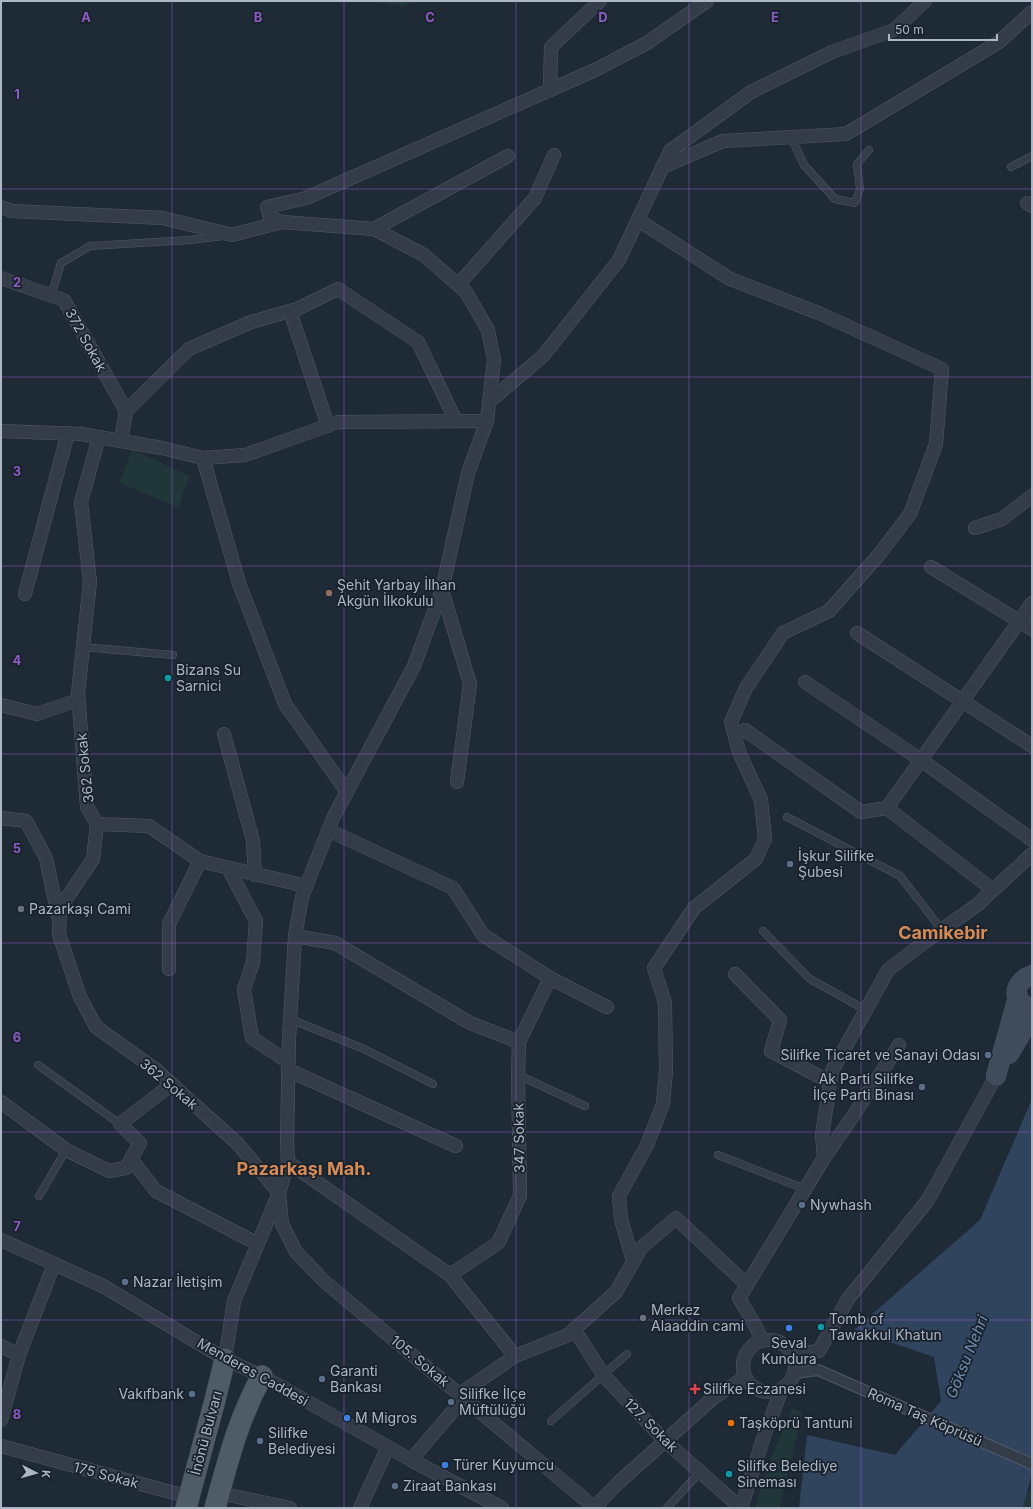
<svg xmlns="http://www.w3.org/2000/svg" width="1033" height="1509" font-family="Inter,sans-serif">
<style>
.green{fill:#213638}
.water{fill:#30445e}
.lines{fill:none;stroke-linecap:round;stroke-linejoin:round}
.service-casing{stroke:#505966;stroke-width:8}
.pedestrian-casing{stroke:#505966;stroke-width:12}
.minor-casing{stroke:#505966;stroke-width:14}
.secondary-casing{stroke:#505966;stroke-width:20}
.primary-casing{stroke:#3c4551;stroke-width:22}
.service{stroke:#333c48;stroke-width:7}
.pedestrian{stroke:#333c48;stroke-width:10}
.minor{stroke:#333c48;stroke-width:13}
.secondary{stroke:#404b5b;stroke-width:19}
.primary{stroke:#505b68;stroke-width:21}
.grid{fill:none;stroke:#8c5cc1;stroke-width:1;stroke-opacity:0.55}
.education-dot{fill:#8d6e63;stroke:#18212c;stroke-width:1.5}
.culture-dot{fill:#0f9aa8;stroke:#18212c;stroke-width:1.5}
.service-dot{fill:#5c6f8a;stroke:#18212c;stroke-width:1.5}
.worship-dot{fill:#6b7280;stroke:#18212c;stroke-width:1.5}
.shop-dot{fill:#3f7fe0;stroke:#18212c;stroke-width:1.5}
.health-dot{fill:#e0444e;stroke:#18212c;stroke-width:1.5}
.food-dot{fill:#e8710a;stroke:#18212c;stroke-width:1.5}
.labels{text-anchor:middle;stroke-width:3.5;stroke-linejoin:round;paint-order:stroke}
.street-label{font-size:14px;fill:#adb6c5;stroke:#18212c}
.poi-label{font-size:14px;fill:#adb6c5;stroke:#18212c;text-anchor:start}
.water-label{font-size:15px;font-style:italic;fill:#748eaf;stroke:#18212c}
.district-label{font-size:18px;font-weight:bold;fill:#d68b56;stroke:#18212c}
.grid-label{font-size:13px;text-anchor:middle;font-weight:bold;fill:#8c5cc1;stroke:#18212c;stroke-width:3.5;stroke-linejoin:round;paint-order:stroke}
</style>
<rect width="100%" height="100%" fill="#1f2a37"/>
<g class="green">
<polygon points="364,1 416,1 404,6"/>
<polygon points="132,450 190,476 178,507 119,483"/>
<polygon points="793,1408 802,1413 780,1508 755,1508 768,1464"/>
<polygon points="1028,1490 1032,1491 1032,1508 1023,1508"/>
</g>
<polygon class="water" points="1032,1099 1032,1473 1023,1508 799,1508 807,1435 895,1455 941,1401 934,1357 854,1330 980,1220"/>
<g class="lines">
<g class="service-casing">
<g id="service">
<polyline points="791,137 804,165 835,199 855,203 860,189 857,164 869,150"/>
<polyline points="1011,167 1032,156"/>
<polyline points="51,296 61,263 90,246 190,240 223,236"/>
<polyline points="83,647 173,655"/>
<polyline points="787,817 900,876 942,930"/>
<polyline points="763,931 810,979 866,1010"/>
<polyline points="290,1019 364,1049 433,1084"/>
<polyline points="38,1065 120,1124"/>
<polyline points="518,1075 585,1106"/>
<polyline points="718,1155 805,1189"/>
<polyline points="39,1196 66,1150"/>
<polyline points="551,1421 627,1354"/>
<polyline points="667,1508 700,1472"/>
</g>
</g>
<g class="pedestrian-casing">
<polyline id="pedestrian" points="794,1373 818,1370 1032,1464"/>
</g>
<g class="minor-casing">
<g id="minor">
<polyline points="550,90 595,70 647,43 707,1"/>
<polyline points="662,167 723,141 846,134 999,42 1032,12"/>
<polyline points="1027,203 1032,206"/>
<polyline points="1,207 12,211 163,218 232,235 282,222"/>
<polyline points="374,229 508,156"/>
<polyline points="1,278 64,300 126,411 121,441"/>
<polyline points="458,285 535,198 554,155"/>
<polyline points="290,311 328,426"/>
<polyline points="490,401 543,356 619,260 670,151 751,92 832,52 894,30 925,1"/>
<polyline points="126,411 189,349 251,322 297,309 338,289 418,342 456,421"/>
<polyline points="1,431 81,434 162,448 203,458 245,455 338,422 487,421"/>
<polyline points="99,437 81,502 90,582 78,693 87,807 97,824 93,859 60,908 59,934 80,997 96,1027 155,1069 238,1144 279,1193 282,1224 296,1252 325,1282 595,1508"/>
<polyline points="203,458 239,583 285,704 347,792"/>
<polyline points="975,528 1002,519 1032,496"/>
<polyline points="931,567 1032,629"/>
<polyline points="442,590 470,684 457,782"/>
<polyline points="25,594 68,433"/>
<polyline points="857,633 1032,746"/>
<polyline points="805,682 921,760 1032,840"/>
<polyline points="1,705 37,714 78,700"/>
<polyline points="745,730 861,812 887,808 993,890"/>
<polyline points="224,734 253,841 255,875"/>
<polyline points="887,808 1032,603"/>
<polyline points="1,818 26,821 46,858 58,916"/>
<polyline points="97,824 149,826 200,861 306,886"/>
<polyline points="328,830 453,888 483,935 550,978 607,1007"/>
<polyline points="228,868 256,921 253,962 244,989 252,1038 288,1062"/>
<polyline points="295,936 335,943 470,1023 519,1042"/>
<polyline points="169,969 169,924 200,861"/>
<polyline points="735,974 780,1020 771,1051 830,1082"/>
<polyline points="288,1070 456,1146"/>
<polyline points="1,1102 66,1150 109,1171 126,1168 140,1143 120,1124 172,1084"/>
<polyline points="824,1158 851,1119 899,1045"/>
<polyline points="131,1159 156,1191 258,1244"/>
<polyline points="288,1162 450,1275 515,1356"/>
<polyline points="1,1240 103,1286 225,1359 262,1376 411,1460 502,1508"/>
<polyline points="633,1261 621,1219 619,1196 647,1145 663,1104 666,1071 665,1003 654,968 694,908 756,859 765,839 761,800 739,752 731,722 746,688 783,633 829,611 877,557 910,514 936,444 942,369 821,314 730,279 638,220"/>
<polyline points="450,1275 498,1243 520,1196 518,1075 519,1042 550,978"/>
<polyline points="574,1329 604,1376 665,1441 741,1508"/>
<circle cx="769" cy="1366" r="26"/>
<polyline points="762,1341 756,1327 739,1298 824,1158 822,1135 832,1071 888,970 926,941 977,905 1032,854"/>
<polyline points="1,1346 19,1355"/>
<polyline points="792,1354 819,1351 848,1299 928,1200 996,1076"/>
<polyline points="225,1359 234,1301 279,1193 288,1162 287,1142 289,1039 295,936 302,897 334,816 414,666 442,590 468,473 487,421 494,360 488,330 466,292 424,255 374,229 282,222 270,218 267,207 306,198 550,90 551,47 600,1"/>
<polyline points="460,1394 515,1356 568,1335 616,1292 641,1248 676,1218 747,1285"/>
<polyline points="1,1420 19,1355 54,1264"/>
<polyline points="1,1446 189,1497"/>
<polyline points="411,1460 464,1398"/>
<polyline points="219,1493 290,1508"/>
<polyline points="360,1508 388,1447"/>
<polyline points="594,1508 618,1483 712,1399 745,1377"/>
<polyline points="741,1508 765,1433 782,1389"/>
</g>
</g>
<g class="secondary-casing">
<g id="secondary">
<path d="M1026,1006C1009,997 1017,980 1032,975"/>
<polyline points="1009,1054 1032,1015"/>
<polyline points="996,1076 1018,997"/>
</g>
</g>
<g class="primary-casing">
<g id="primary">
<polyline points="186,1508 215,1400 225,1359"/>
<path d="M215,1508C228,1461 238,1419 262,1376"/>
</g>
</g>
<use href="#service" class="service"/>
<use href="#pedestrian" class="pedestrian"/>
<use href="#minor" class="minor"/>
<use href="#secondary" class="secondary"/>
<use href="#primary" class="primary"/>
</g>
<path class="grid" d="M172,1V1508M344,1V1508M516,1V1508M689,1V1508M861,1V1508M1,189H1032M1,377H1032M1,566H1032M1,754H1032M1,943H1032M1,1132H1032M1,1320H1032"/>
<circle class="education-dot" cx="329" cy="593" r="4"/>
<g class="culture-dot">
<circle cx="168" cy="678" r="4"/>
<circle cx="821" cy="1327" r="4"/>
<circle cx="729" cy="1474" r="4"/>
</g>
<g class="service-dot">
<circle cx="790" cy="864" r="4"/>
<circle cx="988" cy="1055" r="4"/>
<circle cx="922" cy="1087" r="4"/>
<circle cx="802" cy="1205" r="4"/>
<circle cx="125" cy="1282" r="4"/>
<circle cx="322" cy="1379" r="4"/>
<circle cx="192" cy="1394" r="4"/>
<circle cx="451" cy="1402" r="4"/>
<circle cx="260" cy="1441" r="4"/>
<circle cx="395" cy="1486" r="4"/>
</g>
<g class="worship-dot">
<circle cx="21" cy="909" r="4"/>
<circle cx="643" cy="1318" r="4"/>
</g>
<g class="shop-dot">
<circle cx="789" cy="1328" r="4"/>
<circle cx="347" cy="1418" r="4"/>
<circle cx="445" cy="1465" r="4"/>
</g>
<path class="health-dot" d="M693 1383h4v4h4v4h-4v4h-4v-4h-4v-4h4z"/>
<circle class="food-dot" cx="731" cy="1423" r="4"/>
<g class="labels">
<g class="street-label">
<text transform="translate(86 340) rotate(61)" y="5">372 Sokak</text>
<text transform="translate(85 768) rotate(-96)" y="5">362 Sokak</text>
<text transform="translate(169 1084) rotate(40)" y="5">362 Sokak</text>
<text transform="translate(519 1138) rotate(-91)" y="5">347 Sokak</text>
<text transform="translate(420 1361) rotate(40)" y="5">105. Sokak</text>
<text transform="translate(253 1372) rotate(29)" y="5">Menderes Caddesi</text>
<text transform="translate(925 1417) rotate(24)" y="5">Roma Taş Köprüsü</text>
<text transform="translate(651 1425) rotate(45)" y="5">127. Sokak</text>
<text transform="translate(206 1433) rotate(-75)" y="5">İnönü Bulvarı</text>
<text transform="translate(106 1475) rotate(15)" y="5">175 Sokak</text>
</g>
<g class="poi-label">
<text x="337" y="590">Şehit Yarbay İlhan<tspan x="337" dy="16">Akgün İlkokulu</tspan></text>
<text x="176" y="675">Bizans Su<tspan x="176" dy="16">Sarnici</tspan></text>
<text x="798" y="861">İşkur Silifke<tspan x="798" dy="16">Şubesi</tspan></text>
<text x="29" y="914">Pazarkaşı Cami</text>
<text x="980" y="1060" text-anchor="end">Silifke Ticaret ve Sanayi Odası</text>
<text x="914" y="1084" text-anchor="end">Ak Parti Silifke<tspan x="914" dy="16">İlçe Parti Binası</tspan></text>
<text x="810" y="1210">Nywhash</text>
<text x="133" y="1287">Nazar İletişim</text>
<text x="651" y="1315">Merkez<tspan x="651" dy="16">Alaaddin cami</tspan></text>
<text x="829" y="1324">Tomb of<tspan x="829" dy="16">Tawakkul Khatun</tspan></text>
<text x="789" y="1348" text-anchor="middle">Seval<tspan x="789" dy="16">Kundura</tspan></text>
<text x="330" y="1376">Garanti<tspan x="330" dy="16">Bankası</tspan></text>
<text x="703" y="1394">Silifke Eczanesi</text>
<text x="184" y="1399" text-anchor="end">Vakıfbank</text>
<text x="459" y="1399">Silifke İlçe<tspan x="459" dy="16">Müftülüğü</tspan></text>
<text x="355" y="1423">M Migros</text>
<text x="739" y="1428">Taşköprü Tantuni</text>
<text x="268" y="1438">Silifke<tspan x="268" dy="16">Belediyesi</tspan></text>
<text x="453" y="1470">Türer Kuyumcu</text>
<text x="737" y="1471">Silifke Belediye<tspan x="737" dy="16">Sineması</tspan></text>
<text x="403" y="1491">Ziraat Bankası</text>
</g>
<g class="water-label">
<text transform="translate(967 1357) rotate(-68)" y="5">Göksu Nehri</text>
</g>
<g class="district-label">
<text x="943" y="939">Camikebir</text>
<text x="304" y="1175">Pazarkaşı Mah.</text>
</g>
</g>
<g class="grid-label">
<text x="86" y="22">A</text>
<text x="258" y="22">B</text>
<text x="430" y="22">C</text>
<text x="603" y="22">D</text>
<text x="775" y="22">E</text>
<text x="17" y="99">1</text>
<text x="17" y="287">2</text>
<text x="17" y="476">3</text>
<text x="17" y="665">4</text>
<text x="17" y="853">5</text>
<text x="17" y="1042">6</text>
<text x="17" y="1231">7</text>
<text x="17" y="1419">8</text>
</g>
<rect width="1033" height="1509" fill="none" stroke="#adb6c5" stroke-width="4"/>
<g transform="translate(36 1473) rotate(96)" stroke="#18212c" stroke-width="3" paint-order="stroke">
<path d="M0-3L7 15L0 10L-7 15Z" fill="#adb6c5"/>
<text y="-6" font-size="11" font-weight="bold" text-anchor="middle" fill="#adb6c5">K</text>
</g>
<path d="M889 34v6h108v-6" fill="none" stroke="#adb6c5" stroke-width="2"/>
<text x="895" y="34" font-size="12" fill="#adb6c5" stroke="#18212c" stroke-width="3" paint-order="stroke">50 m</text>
</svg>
